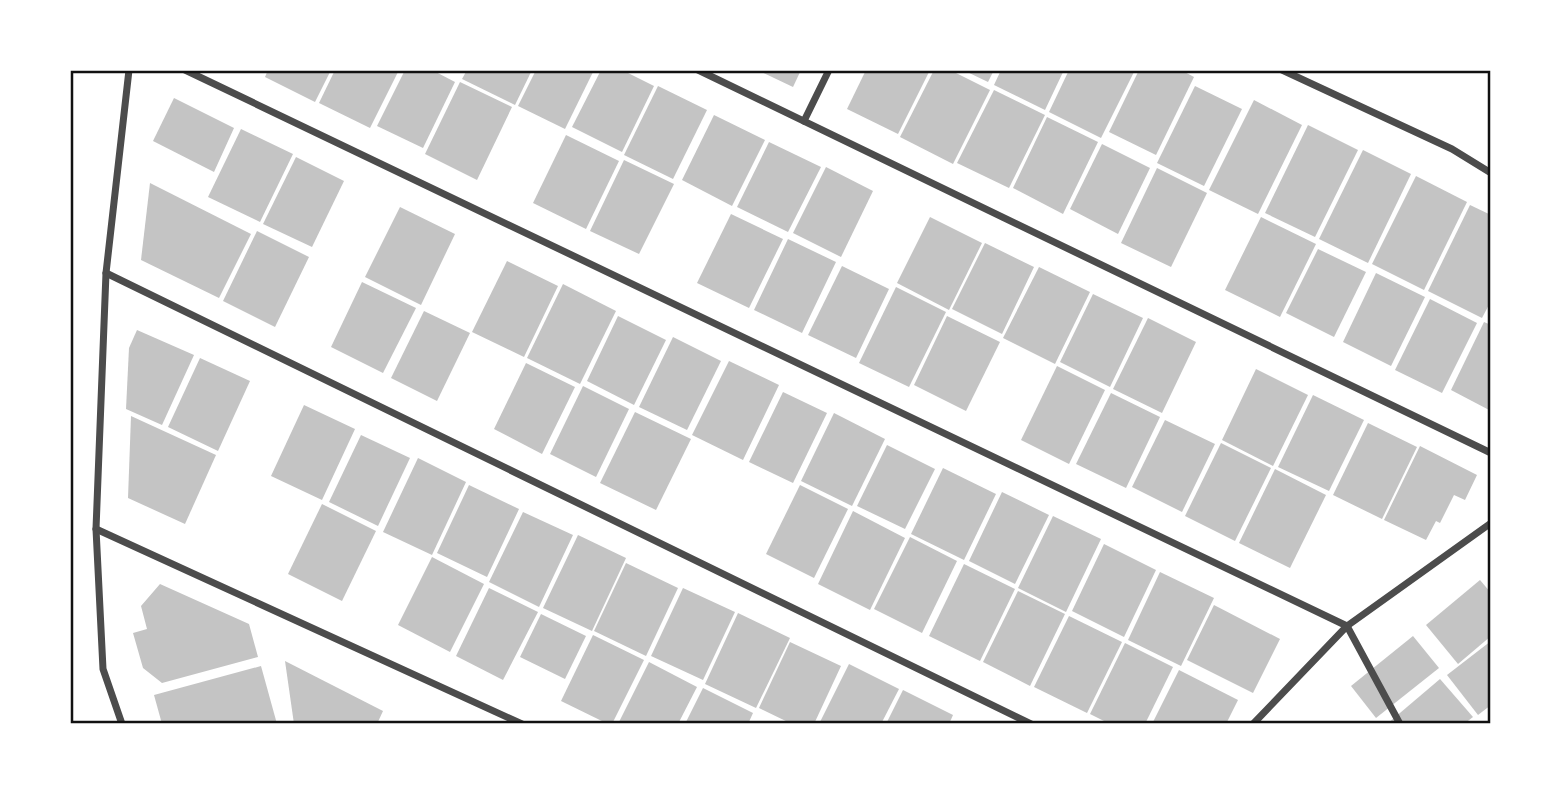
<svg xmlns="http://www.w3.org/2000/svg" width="1561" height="794" font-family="Inter,sans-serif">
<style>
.building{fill:#c4c4c4}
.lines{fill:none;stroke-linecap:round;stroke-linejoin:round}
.minor{stroke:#4c4c4c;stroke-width:7}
.neatline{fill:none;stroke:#111;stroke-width:2.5}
</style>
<rect width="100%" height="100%" fill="#fff"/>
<g class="building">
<polygon points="268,70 331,70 315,102 265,77"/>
<polygon points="335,70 399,70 370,128 319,103"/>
<polygon points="405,70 432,70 455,82 423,148 377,126"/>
<polygon points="467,70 532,70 515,105 462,79"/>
<polygon points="536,70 594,70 565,129 518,106"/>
<polygon points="601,70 622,70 654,86 622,152 572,127"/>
<polygon points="757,70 801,70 793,87"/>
<polygon points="866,70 930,70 898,134 847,109"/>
<polygon points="934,70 950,70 990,90 953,164 900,137"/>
<polygon points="963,70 994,70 988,82"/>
<polygon points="1001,70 1064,70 1045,110 994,85"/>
<polygon points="1069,70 1135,70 1101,138 1049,112"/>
<polygon points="1139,70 1181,70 1194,77 1156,155 1109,132"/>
<polygon points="460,82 512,107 477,180 425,154"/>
<polygon points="658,86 707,110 673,179 624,155"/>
<polygon points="1195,86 1242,109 1204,186 1157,163"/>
<polygon points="994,90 1045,115 1009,188 957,163"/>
<polygon points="174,98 234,128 214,172 153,141"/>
<polygon points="1254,100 1302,125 1258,214 1209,190"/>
<polygon points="714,115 765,140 732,206 682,180"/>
<polygon points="1047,117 1098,142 1063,214 1013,188"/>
<polygon points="1308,125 1358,150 1315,237 1265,213"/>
<polygon points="241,129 293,154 260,222 208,197"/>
<polygon points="566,135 619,161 586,229 533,203"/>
<polygon points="769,142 821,167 788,232 737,207"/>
<polygon points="1102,144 1150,168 1118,234 1070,209"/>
<polygon points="1363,150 1411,174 1368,263 1319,239"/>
<polygon points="296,157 344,181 312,247 263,224"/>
<polygon points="624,160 674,184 639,254 590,231"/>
<polygon points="826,167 873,191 841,257 793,233"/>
<polygon points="1157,168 1207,193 1171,267 1121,243"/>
<polygon points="1416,176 1467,202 1424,290 1372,264"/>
<polygon points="150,183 251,234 219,298 141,260"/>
<polygon points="1470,205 1491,215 1491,301 1482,318 1428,291"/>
<polygon points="400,207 455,234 421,305 365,277"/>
<polygon points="731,214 783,239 749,308 697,283"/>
<polygon points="930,217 982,243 949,310 897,283"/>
<polygon points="1261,217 1316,244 1280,317 1225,290"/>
<polygon points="257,231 309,257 275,327 223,301"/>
<polygon points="788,239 836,262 802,333 754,310"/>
<polygon points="985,243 1034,267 1002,334 952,309"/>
<polygon points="1318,249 1366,272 1334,337 1286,313"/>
<polygon points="507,261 558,286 524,357 472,332"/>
<polygon points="842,266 889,289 856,358 808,335"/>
<polygon points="1039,267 1090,292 1055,364 1003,338"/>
<polygon points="1376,273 1425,297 1391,366 1343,342"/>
<polygon points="362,282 416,308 383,373 331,347"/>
<polygon points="563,284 616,311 580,384 527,358"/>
<polygon points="896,287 946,312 909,387 859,363"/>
<polygon points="1093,294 1143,318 1110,387 1060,362"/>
<polygon points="1430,299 1477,323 1442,393 1395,370"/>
<polygon points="424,311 470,333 437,401 391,378"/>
<polygon points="618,316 666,340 634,405 587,381"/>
<polygon points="947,316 1000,342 966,411 914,385"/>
<polygon points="1148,318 1196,342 1162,413 1113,389"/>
<polygon points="1484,322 1491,325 1491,411 1451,390"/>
<polygon points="137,330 194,355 162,425 126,409 129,348"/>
<polygon points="673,337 721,361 687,430 639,407"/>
<polygon points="200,358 250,381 218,451 168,427"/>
<polygon points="729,361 779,385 743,460 692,435"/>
<polygon points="526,363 575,387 542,454 494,429"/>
<polygon points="1057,366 1105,390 1069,464 1021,440"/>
<polygon points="1256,369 1308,395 1273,466 1222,440"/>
<polygon points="583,386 629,409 596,477 550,454"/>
<polygon points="783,392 827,413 793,483 749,462"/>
<polygon points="1111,393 1160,417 1126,488 1076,464"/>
<polygon points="1313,395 1364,420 1329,491 1278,467"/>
<polygon points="304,405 355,429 322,500 271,476"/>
<polygon points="635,412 691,439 656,510 600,483"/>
<polygon points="834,413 885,439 852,506 801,481"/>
<polygon points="131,416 216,455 185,524 128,498"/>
<polygon points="1165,420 1215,444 1182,512 1132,487"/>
<polygon points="1368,423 1417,447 1382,519 1333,495"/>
<polygon points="361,435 410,458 378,526 329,502"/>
<polygon points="1221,443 1271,468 1235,541 1185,516"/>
<polygon points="887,445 935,469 905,529 857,506"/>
<polygon points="1420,446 1477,475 1465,500 1454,495 1440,523 1436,521 1426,540 1384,520"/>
<polygon points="418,458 466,482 432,555 383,532"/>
<polygon points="943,468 996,494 964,560 911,534"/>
<polygon points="1275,469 1326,495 1290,568 1239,543"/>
<polygon points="469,485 519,509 487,577 437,553"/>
<polygon points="800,485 848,509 814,578 766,554"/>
<polygon points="1002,492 1049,515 1015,584 969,561"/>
<polygon points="322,504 376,531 342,601 288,574"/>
<polygon points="853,511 905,538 870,610 818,584"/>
<polygon points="523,512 573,535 539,607 489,582"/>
<polygon points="1053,516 1101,539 1066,612 1018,588"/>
<polygon points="578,535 626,558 592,631 543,608"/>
<polygon points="910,537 957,561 922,633 874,609"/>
<polygon points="1104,544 1156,570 1124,637 1072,611"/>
<polygon points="432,557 484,584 450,652 398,625"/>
<polygon points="626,563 678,588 646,656 594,631"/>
<polygon points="964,564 1015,589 980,661 929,636"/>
<polygon points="1160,572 1214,598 1181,666 1128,640"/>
<polygon points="1480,580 1491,593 1491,636 1458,664 1426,625"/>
<polygon points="160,584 249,624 258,657 162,683 143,668 133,633 147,629 141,606"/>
<polygon points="489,588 538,612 503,680 456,656"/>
<polygon points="683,588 735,612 703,680 651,656"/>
<polygon points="1018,591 1065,614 1030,686 983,662"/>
<polygon points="1214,605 1280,639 1253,693 1187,660"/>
<polygon points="738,613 790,638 756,708 705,684"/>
<polygon points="541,614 586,636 565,679 520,657"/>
<polygon points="1069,616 1122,642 1087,713 1034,687"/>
<polygon points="593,635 644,660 612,724 608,724 561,701"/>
<polygon points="1413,636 1439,668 1376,718 1351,686"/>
<polygon points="1491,641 1491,705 1478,715 1447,675"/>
<polygon points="790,642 841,666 814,724 792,724 759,708"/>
<polygon points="1125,643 1173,667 1145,724 1110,724 1090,714"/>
<polygon points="285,661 383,711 377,724 294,724"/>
<polygon points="649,662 697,687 678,724 618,724"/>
<polygon points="849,664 899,689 881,724 819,724"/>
<polygon points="261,666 277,724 162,724 154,695"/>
<polygon points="1179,670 1238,700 1226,724 1152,724"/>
<polygon points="1440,679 1473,717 1464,724 1387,724"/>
<polygon points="703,688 753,713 748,724 685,724"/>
<polygon points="903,690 953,715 949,724 886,724"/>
</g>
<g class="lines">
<g class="minor">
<polyline points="185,70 1347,626 1400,724"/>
<polyline points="698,70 1491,453"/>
<polyline points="1282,70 1452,149 1491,173"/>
<polyline points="804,121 829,70"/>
<polyline points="106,273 1031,724"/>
<polyline points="96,529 522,724"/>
<polyline points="122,724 103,669 96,529 106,273 129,70"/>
<polyline points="1253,724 1347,626 1491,523"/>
</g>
</g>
<rect width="1561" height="794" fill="none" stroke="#ffffff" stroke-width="144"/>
<rect x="72" y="72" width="1417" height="650" class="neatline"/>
</svg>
